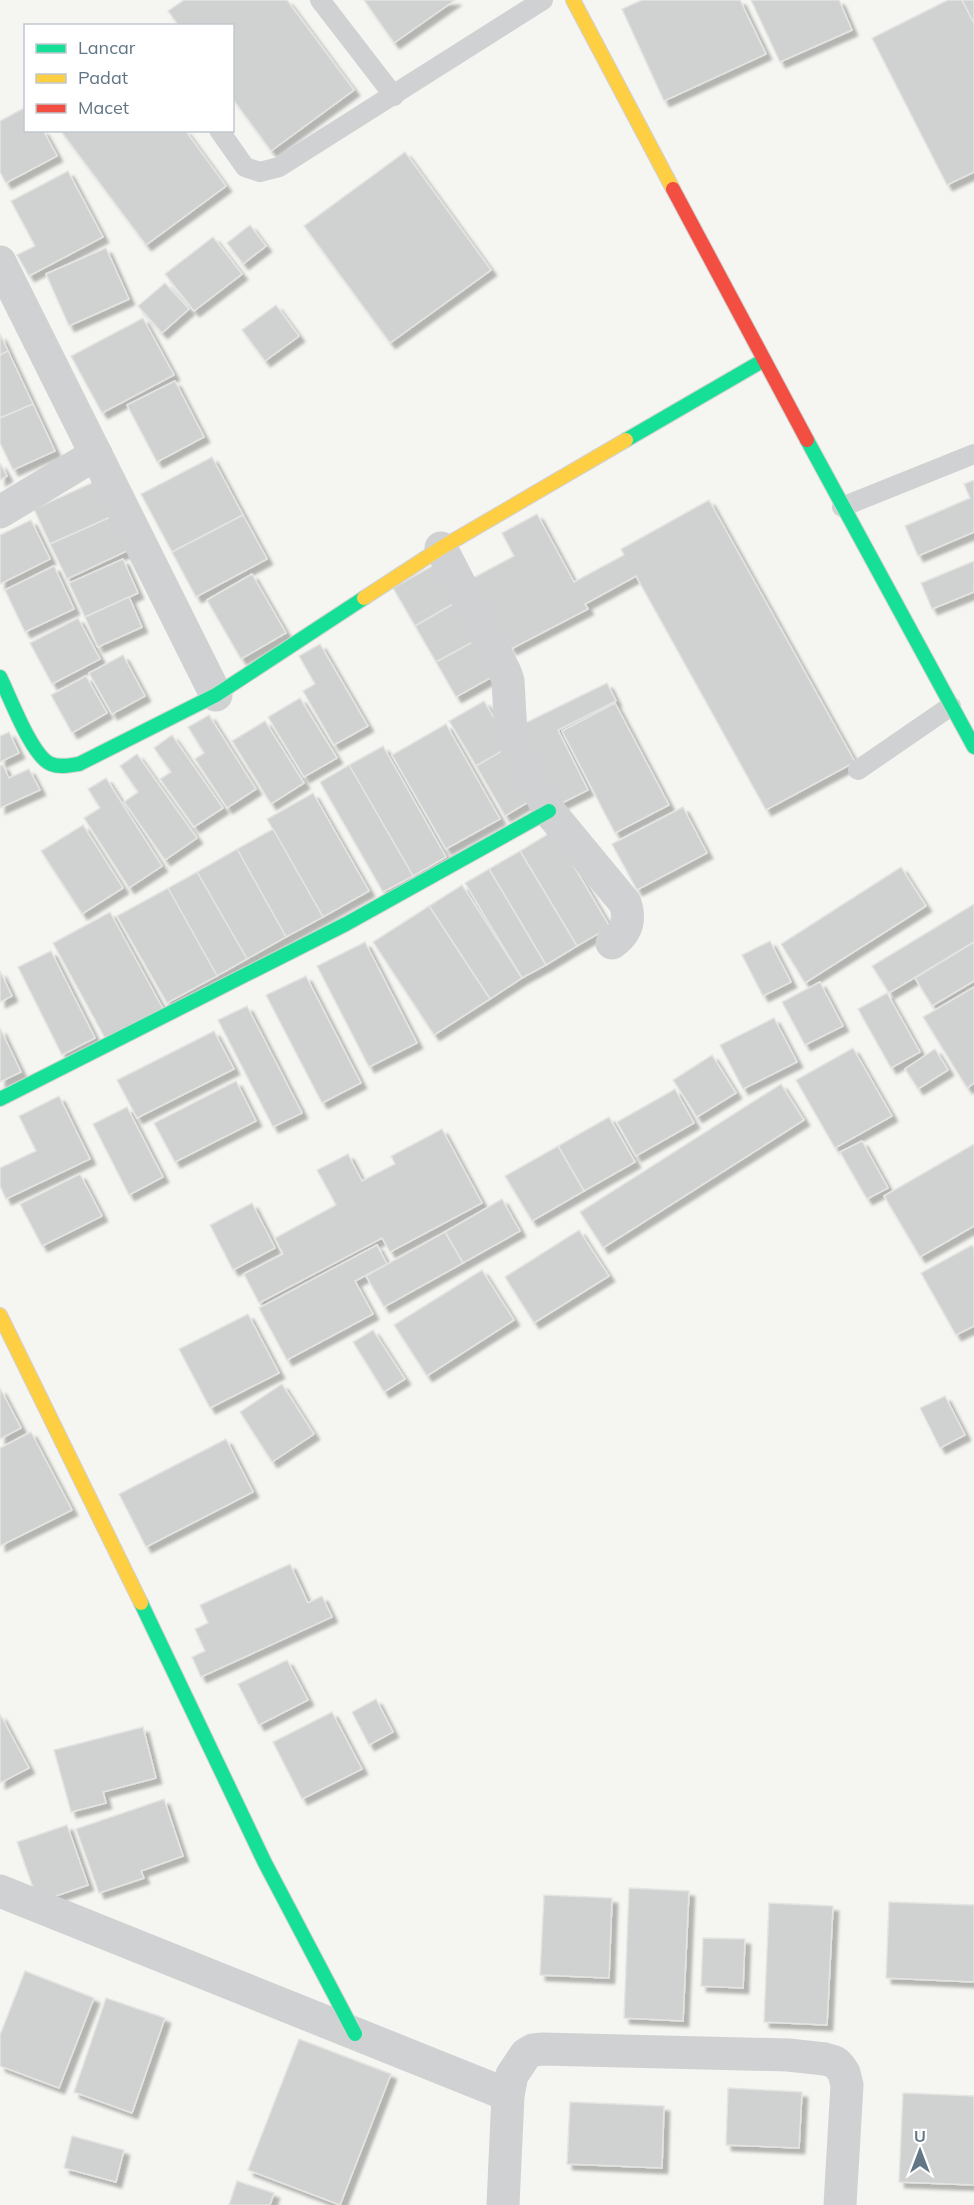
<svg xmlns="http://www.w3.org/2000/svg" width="974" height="2205" font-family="Mulish,sans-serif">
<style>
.building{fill:#d0d1d1;stroke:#e4e4e2;stroke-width:1.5;filter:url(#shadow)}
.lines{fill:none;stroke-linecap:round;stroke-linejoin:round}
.fast-casing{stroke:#d0d2d2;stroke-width:16}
.slow-casing{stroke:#d0d2d2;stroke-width:16}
.jam-casing{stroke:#d0d2d2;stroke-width:16}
.lane{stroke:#d0d1d2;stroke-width:20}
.street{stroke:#d0d1d2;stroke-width:33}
.fast{stroke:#16e098;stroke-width:14}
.slow{stroke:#ffcf43;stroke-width:14}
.jam{stroke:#f24e42;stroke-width:14}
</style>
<defs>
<filter id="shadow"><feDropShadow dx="5.5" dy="5.5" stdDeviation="1.5" flood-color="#0004"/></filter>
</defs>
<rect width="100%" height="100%" fill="#f5f5f2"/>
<g class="building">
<polygon points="184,0 287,0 354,90 271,151 232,98 232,26 179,26 168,11"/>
<polygon points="364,0 455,0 394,43"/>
<polygon points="642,0 740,0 766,54 664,101 622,9"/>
<polygon points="751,0 839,0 852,30 780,62"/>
<polygon points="948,0 962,0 974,23 974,172 947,185 872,38"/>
<polygon points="962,0 974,0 974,23"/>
<polygon points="26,107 26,130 43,130 57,156 6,183 0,172 0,121"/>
<polygon points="60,130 185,130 226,186 146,245"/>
<polygon points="405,152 491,270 390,343 304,226"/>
<polygon points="68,171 103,237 29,276 17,255 35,246 11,201"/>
<polygon points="250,225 266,246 243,264 227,243"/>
<polygon points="213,237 242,274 194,311 165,274"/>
<polygon points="106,248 129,299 69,326 46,274"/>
<polygon points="165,283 189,309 162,333 138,306"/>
<polygon points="276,305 299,336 265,361 242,330"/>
<polygon points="143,318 174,375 102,413 71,356"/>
<polygon points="0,334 8,351 0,355"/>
<polygon points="8,351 33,404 0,418 0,355"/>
<polygon points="175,381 204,437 157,462 127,405"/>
<polygon points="33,404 55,451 13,470 0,443 0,418"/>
<polygon points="212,457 243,515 172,552 141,494"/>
<polygon points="0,463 7,476 0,480"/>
<polygon points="974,480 974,532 918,556 905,526 970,498 964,484"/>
<polygon points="96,481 113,516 50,544 34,509"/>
<polygon points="709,500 855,762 766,810 636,576 585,604 588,609 511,649 473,578 514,556 502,533 537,514 574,582 624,555 621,549"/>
<polygon points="243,515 267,559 196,597 172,552"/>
<polygon points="113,516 129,550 67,579 50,544"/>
<polygon points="31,520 50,559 0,584 0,535"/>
<polygon points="123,559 138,593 85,617 69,583"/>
<polygon points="974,561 974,592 932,609 921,583"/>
<polygon points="439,562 460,600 415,626 393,588"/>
<polygon points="54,566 74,609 25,632 5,590"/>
<polygon points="252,574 286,633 241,659 207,600"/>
<polygon points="129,597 142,627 98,647 85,617"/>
<polygon points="460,600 482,637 436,662 415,626"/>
<polygon points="78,618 100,659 52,684 30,643"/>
<polygon points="482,637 501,672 456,697 436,662"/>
<polygon points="320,644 368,726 334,745 303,691 315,684 299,656"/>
<polygon points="123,655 145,696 112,714 89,673"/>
<polygon points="86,676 107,713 72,733 51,695"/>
<polygon points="607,683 616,701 558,730 588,790 560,804 521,725"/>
<polygon points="300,698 337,758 304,777 268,717"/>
<polygon points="484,701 511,746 476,766 449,721"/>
<polygon points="615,703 669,805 615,833 562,731"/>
<polygon points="209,715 256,789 227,808 195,759 204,753 188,727"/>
<polygon points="265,721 304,783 271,804 232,741"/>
<polygon points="446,724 500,819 446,849 392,755"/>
<polygon points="9,732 19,753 0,762 0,736"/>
<polygon points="172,735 223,808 194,827 160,779 171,772 154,748"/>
<polygon points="383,746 446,857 413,876 349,765"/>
<polygon points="511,746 540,795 505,816 476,766"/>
<polygon points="137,754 197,838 165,860 124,802 138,792 120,766"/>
<polygon points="3,765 9,778 29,769 40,790 0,808 0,766"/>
<polygon points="349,765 413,876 383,892 320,782"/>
<polygon points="106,778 162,866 129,888 84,818 100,808 88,789"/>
<polygon points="313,793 369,891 323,917 267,819"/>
<polygon points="683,807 707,853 637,890 612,844"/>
<polygon points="83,825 123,888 82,914 41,851"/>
<polygon points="273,829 323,917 286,937 237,849"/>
<polygon points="553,831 610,927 577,946 520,851"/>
<polygon points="237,849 286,937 247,959 197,872"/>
<polygon points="520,851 577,946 546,965 489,869"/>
<polygon points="901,867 926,906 805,983 781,944"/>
<polygon points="489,869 546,965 522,978 465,883"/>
<polygon points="197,872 247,959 217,976 168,888"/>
<polygon points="462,885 522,978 490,999 429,906"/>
<polygon points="168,888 217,976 167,1003 117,916"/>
<polygon points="974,904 974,942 889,993 872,966"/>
<polygon points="429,906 490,999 434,1035 373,942"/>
<polygon points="110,912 163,1009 106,1040 53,943"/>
<polygon points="770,941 791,982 763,996 742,955"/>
<polygon points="365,942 417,1043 369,1067 317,966"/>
<polygon points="974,942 974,981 932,1006 915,978"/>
<polygon points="51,951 95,1038 62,1055 18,967"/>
<polygon points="0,971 12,996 0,1002"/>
<polygon points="306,976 361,1083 322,1103 266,995"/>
<polygon points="820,982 843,1026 805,1045 782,1002"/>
<polygon points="974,987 974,1083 967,1088 923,1017"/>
<polygon points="887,993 920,1052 891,1068 858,1009"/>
<polygon points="247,1006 302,1113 273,1127 218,1020"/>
<polygon points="774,1018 797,1062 743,1089 720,1045"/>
<polygon points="0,1028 21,1072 0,1082"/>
<polygon points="214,1031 234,1069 137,1118 117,1080"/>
<polygon points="853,1048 892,1116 835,1148 796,1080"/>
<polygon points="935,1049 948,1070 918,1089 905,1069"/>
<polygon points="712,1055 736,1093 697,1117 673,1080"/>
<polygon points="236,1081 256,1121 175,1162 154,1123"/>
<polygon points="781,1084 804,1120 603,1248 580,1212"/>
<polygon points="675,1089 694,1123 636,1156 617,1122"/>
<polygon points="59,1096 90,1159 6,1199 0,1186 0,1168 36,1151 19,1116"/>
<polygon points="127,1107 163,1177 129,1195 93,1124"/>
<polygon points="609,1117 635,1162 584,1191 558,1146"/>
<polygon points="442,1129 482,1203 390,1252 382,1238 259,1303 244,1274 283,1254 275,1238 336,1205 317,1170 348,1154 362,1181 395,1164 391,1156"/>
<polygon points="862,1141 888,1188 867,1199 840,1152"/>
<polygon points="974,1144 974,1226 920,1257 884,1196"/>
<polygon points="558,1146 584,1191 532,1221 505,1176"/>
<polygon points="80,1174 102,1216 42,1246 20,1204"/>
<polygon points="502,1199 520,1231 463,1263 445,1232"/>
<polygon points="252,1203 275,1248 233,1270 210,1225"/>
<polygon points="579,1230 609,1276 534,1323 505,1277"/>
<polygon points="445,1232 463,1263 384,1307 366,1276"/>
<polygon points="377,1245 387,1264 355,1281 373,1314 287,1360 259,1308"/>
<polygon points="972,1245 974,1249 974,1326 956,1335 921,1273"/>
<polygon points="482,1270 514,1320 427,1376 394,1325"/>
<polygon points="248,1314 279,1373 210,1408 179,1349"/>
<polygon points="373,1330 405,1379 384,1392 353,1342"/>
<polygon points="282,1384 314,1434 272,1462 240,1412"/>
<polygon points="0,1388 21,1428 0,1439"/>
<polygon points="945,1396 965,1435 940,1448 920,1408"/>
<polygon points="31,1432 72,1510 0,1546 0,1448"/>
<polygon points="226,1439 253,1492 146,1547 119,1494"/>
<polygon points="290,1564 308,1603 322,1596 332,1617 201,1677 192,1657 205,1651 195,1629 208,1623 200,1605"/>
<polygon points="287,1660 308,1700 259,1725 238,1684"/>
<polygon points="376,1699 393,1732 369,1745 352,1712"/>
<polygon points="332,1712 362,1769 302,1799 273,1742"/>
<polygon points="0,1714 29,1768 0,1783"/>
<polygon points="143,1727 156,1778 103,1792 106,1803 71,1812 54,1750"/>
<polygon points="164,1799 183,1856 141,1871 144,1878 99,1893 76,1829"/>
<polygon points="67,1825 88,1885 38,1902 17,1842"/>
<polygon points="629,1888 689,1891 683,2021 624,2018"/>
<polygon points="544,1895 612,1898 609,1978 540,1975"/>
<polygon points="889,1902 974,1905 974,1982 886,1978"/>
<polygon points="769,1903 833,1906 827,2025 764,2022"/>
<polygon points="703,1938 745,1939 743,1988 701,1986"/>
<polygon points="25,1971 94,1998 59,2088 0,2066 0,2035"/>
<polygon points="106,1998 165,2018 132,2113 74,2092"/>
<polygon points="299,2039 391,2074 340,2205 248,2170"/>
<polygon points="728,2088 802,2092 799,2148 726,2145"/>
<polygon points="903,2093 974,2096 974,2185 899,2182"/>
<polygon points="570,2102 664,2106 662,2168 567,2164"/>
<polygon points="72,2136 124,2150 116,2182 64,2168"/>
<polygon points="237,2181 274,2193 270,2205 229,2205"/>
</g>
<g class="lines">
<g class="fast-casing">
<g id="fast">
<polyline points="626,440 764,360"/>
<polyline points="807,440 974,747"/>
<path d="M0,677C10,697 32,757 51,764C60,768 70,765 79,764L216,695L364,598"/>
<polyline points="0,1099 346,924 549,811"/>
<polyline points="141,1603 265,1863 355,2034"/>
</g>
</g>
<g class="slow-casing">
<g id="slow">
<polyline points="573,0 673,189"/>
<polyline points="364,598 441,548 626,440"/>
<polyline points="0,1315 141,1603"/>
</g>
</g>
<g class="jam-casing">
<polyline id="jam" points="673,189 807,440"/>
</g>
<g class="lane">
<polyline points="320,0 394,96"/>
<polyline points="219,130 245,167 260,172 279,167 543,0"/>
<polyline points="842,507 974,454"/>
<polyline points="858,770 951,706"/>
</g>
<g class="street">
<polyline points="0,262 216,695"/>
<polyline points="0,512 96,454"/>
<path d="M441,548L505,672L508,681L511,735L549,811L625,903C631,921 626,933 612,943"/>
<polyline points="0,1891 508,2095"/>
<polyline points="503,2205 508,2095 512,2075 526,2054 533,2050 543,2049 788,2055 825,2059 835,2062 840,2067 844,2073 847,2085 840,2205"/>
</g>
<use href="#fast" class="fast"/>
<use href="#slow" class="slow"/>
<use href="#jam" class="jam"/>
</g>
<rect x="24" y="24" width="210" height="108" fill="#ffffff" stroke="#c0c8ce" stroke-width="1.5"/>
<rect x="36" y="44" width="30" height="9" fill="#16e098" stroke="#c0c8ce" stroke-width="1.5"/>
<text x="78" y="54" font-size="18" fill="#627685">Lancar</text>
<rect x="36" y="74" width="30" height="9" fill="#ffcf43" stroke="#c0c8ce" stroke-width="1.5"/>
<text x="78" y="84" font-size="18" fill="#627685">Padat</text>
<rect x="36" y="104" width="30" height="9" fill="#f24e42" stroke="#c0c8ce" stroke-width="1.5"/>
<text x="78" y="114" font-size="18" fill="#627685">Macet</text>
<g transform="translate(920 2151)" stroke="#ffffff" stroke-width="4.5" paint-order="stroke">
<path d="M0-4.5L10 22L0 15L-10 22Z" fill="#627685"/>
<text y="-9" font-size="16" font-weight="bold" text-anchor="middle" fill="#627685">U</text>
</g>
</svg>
